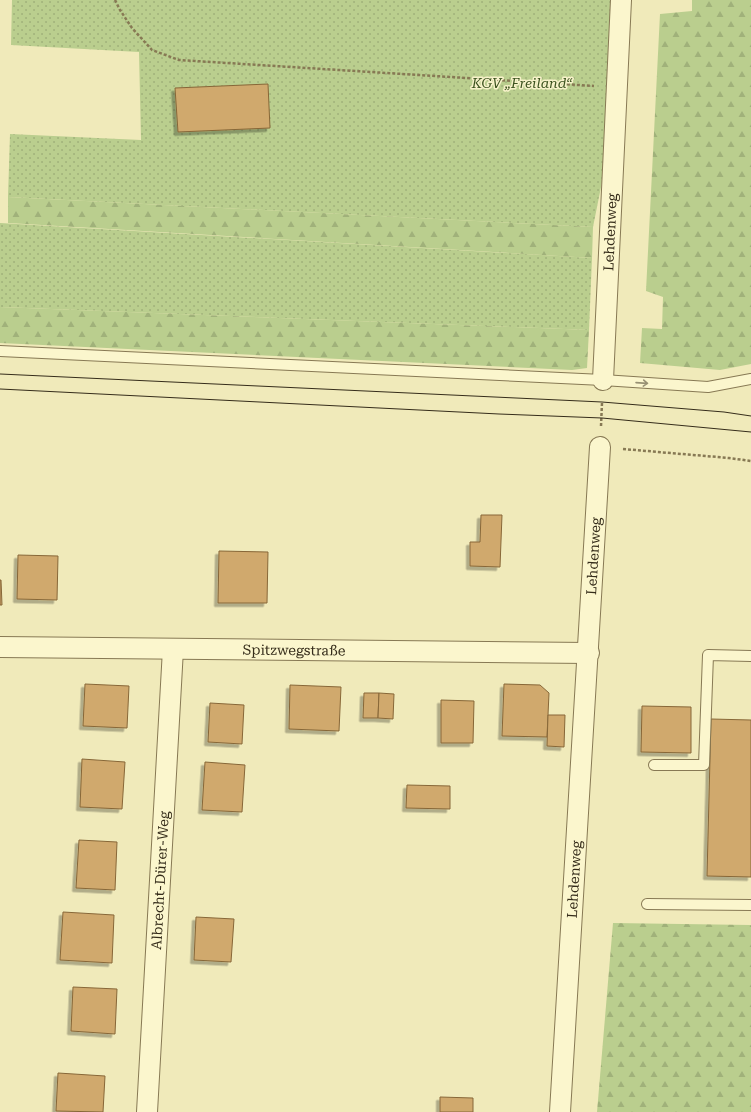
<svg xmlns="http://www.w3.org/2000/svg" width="751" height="1112" font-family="'Roboto Serif',serif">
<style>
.grass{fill:url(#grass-dots)}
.forest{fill:url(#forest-firs)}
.building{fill:#d0a96d;stroke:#876738;filter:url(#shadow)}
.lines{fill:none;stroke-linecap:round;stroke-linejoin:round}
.service-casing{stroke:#877954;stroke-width:12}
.minor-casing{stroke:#877954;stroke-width:22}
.path{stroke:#877954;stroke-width:2.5;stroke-dasharray:3 2;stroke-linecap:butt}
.service{stroke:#fbf6cd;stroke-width:10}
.minor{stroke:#fbf6cd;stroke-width:20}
.tram{stroke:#352c1a;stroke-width:1}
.oneway{stroke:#989174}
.labels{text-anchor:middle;stroke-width:3;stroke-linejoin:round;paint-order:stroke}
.park-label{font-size:14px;font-style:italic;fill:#3c531f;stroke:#f7f2ca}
.street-label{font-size:14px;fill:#352c1a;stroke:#f7f2ca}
</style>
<defs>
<pattern id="grass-dots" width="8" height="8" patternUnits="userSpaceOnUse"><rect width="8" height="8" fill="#bace8e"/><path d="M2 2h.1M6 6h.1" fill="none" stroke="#a0b17a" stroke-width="1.8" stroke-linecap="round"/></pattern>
<pattern id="forest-firs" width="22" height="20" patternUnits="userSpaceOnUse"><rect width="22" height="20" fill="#bace8e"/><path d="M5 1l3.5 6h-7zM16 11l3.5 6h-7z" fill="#a0b17a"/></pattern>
<filter id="shadow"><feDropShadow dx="-3.5" dy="3.5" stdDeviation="0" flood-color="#0004"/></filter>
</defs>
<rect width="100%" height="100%" fill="#f0eaba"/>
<g class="grass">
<polygon points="12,0 611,0 604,172 593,227 8,197 10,134 141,140 139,52 11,45"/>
<polygon points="0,223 592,258 589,330 0,307"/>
</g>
<g class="forest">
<polygon points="692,0 751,0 751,364 720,370 640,363 642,328 662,329 663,297 646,291 660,14 692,11"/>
<polygon points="8,197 593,227 592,258 8,223"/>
<polygon points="0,307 589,330 587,368 572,370 0,343"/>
<polygon points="613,923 751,925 751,1112 597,1112"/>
</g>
<g class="building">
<polygon points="268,84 270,128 178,132 175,88"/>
<polygon points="481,515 502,515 500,567 470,566 470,542 480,542"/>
<polygon points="219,551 268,552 267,603 218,603"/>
<polygon points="18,555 58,556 57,600 17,599"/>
<polygon points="0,580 1,580 2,605 0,605"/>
<polygon points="85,684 129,686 127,728 83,726"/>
<polygon points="504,684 540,685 549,693 547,737 502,736"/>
<polygon points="290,685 341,687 339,731 289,729"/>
<polygon points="364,693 379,693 378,718 363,718"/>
<polygon points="379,693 394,694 393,719 378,718"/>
<polygon points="441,700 474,701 473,743 441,743"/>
<polygon points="210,703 244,705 242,744 208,742"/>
<polygon points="642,706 691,707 691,753 641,752"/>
<polygon points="548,715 565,715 564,747 547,746"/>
<polygon points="711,719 751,720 751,877 707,876"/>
<polygon points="82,759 125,762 122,809 80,807"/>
<polygon points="205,762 245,765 242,812 202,810"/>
<polygon points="407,785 450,786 450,809 406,808"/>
<polygon points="79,840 117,842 115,890 76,888"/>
<polygon points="63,912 114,915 112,963 60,960"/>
<polygon points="196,917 234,919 231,962 194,960"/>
<polygon points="73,987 117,989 115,1034 71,1031"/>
<polygon points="58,1073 105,1076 103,1112 56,1111"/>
<polygon points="440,1097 473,1098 473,1112 440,1112"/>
</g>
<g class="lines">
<g class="service-casing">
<g id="service">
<polyline points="0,351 603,380 708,387 751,379"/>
<polyline points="654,765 704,765 708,655 751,656"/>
<polyline points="647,904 751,905"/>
</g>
</g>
<g class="minor-casing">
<g id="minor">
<path id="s1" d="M603,380L621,0"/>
<path id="s2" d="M0,647L589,653"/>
<path id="s3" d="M147,1112L173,649"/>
<path id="s4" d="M560,1112L600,447"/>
</g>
</g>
<g class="path">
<polyline points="115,0 120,10 132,28 152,50 179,60 594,86"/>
<polyline points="601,426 602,403"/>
<polyline points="623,449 729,458 751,461"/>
</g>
<use href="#service" class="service"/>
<use href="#minor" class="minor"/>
<g class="tram">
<polyline points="0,374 602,402 724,412 751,416"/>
<polyline points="0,389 499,414 602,418 751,432"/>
</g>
</g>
<defs><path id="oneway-shaft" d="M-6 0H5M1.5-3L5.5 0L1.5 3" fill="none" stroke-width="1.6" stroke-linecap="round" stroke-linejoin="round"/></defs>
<use class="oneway" href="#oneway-shaft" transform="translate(642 383) rotate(4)"/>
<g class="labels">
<g class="park-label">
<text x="522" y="88">KGV „Freiland“</text>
</g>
<g class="street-label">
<text dy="5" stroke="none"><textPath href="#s1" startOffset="148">Lehdenweg</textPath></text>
<text dy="5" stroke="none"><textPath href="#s4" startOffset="557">Lehdenweg</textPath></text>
<text dy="5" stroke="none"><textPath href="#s2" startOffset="294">Spitzwegstraße</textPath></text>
<text dy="5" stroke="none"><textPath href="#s3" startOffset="232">Albrecht-Dürer-Weg</textPath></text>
<text dy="5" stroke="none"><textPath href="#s4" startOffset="233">Lehdenweg</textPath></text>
</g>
</g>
</svg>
